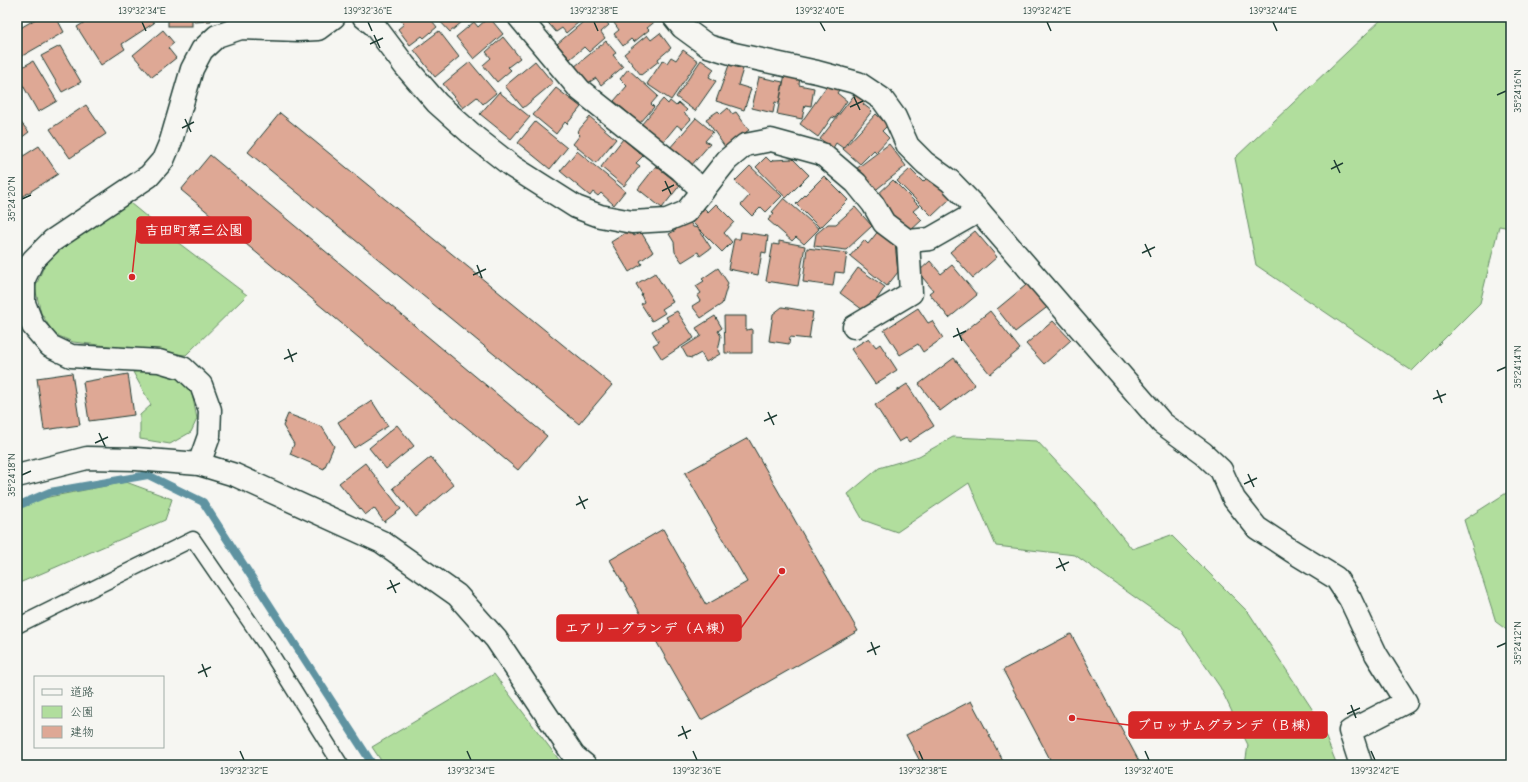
<svg xmlns="http://www.w3.org/2000/svg" width="1528" height="782" font-family="'Comic Neue','Klee One',sans-serif">
<style>
.green{fill:#b1de9d;stroke:#688e68}
.lines{fill:none;stroke-linecap:round;stroke-linejoin:round}
.stream{stroke:#5e93a1;stroke-width:8}
.building{fill:#dea895;stroke:#1f3d34}
.service-casing{stroke:#1f3d34;stroke-width:17}
.minor-casing{stroke:#1f3d34;stroke-width:25}
.service{stroke:#f6f6f2;stroke-width:14}
.minor{stroke:#f6f6f2;stroke-width:22}
.ticks{fill:none;stroke:#1f3d34;stroke-width:1.5}
.leader{fill:none;stroke:#d62828;stroke-width:1.5}
.callout-dot{fill:#d62828;stroke:#f6f6f2;stroke-width:1.5}
.callout{fill:#d62828;stroke:#d62828;stroke-width:1.5}
.callout-label{font-size:14px;text-anchor:middle;font-weight:bold;fill:#fff}
.neatline{fill:none;stroke:#1f3d34;stroke-width:1.5}
.ticks-label{font-size:10px;text-anchor:middle;fill:#1f3d34}
</style>
<rect width="100%" height="100%" fill="#f6f6f2"/>
<filter id="ink" filterUnits="userSpaceOnUse"><feTurbulence type="fractalNoise" baseFrequency=".025" numOctaves="2"/><feDisplacementMap in="SourceGraphic" scale="8" xChannelSelector="R" yChannelSelector="G"/><feConvolveMatrix kernelMatrix="1 2 1 2 8 2 1 2 1" color-interpolation-filters="sRGB"/></filter>
<g filter="url(#ink)">
<g class="green">
<polygon points="1384,17 1511,17 1511,228 1499,226 1480,303 1412,371 1256,265 1235,158"/>
<polygon points="130,203 176,241 247,295 186,355 73,342 54,334 41,313 35,288 44,266 58,251 80,235"/>
<polygon points="158,370 177,376 192,393 197,419 191,432 170,444 140,439 140,415 151,405 133,372"/>
<polygon points="953,437 1037,441 1095,503 1132,549 1171,535 1249,613 1318,718 1337,765 1245,765 1248,745 1220,687 1180,629 1075,555 996,546 969,483 897,532 863,520 848,494 879,468 919,456"/>
<polygon points="126,482 172,499 165,520 17,584 17,506 23,502"/>
<polygon points="1511,490 1511,633 1496,622 1464,520"/>
<polygon points="494,674 563,765 384,765 372,747"/>
</g>
<g class="lines">
<polyline class="stream" points="17,506 50,492 148,475 203,502 373,765"/>
</g>
<g class="building">
<polygon points="39,17 56,17 64,32 17,59 17,30"/>
<polygon points="93,17 150,17 154,23 122,44 125,49 101,65 77,27"/>
<rect x="168" y="17" width="24" height="9"/>
<polygon points="194,17 211,17 211,21 194,22"/>
<polygon points="398,17 429,17 437,27 424,38 422,36 410,45 398,29 404,24"/>
<polygon points="440,17 468,17 450,32 438,19"/>
<polygon points="489,17 503,34 474,59 456,37 474,22 478,27"/>
<polygon points="543,17 585,17 566,33 562,28 556,32"/>
<polygon points="589,17 602,17 609,25 601,32 605,38 589,52 584,47 570,59 557,44"/>
<polygon points="621,17 655,17 657,20 647,28 649,30 634,42 631,39 623,46 614,34 619,30 614,23"/>
<polygon points="163,30 174,43 168,48 176,58 152,77 133,55"/>
<polygon points="439,31 459,57 435,77 414,50"/>
<polygon points="660,33 671,48 658,59 659,61 641,75 624,54 647,35 651,40"/>
<polygon points="503,37 520,58 508,67 511,70 497,82 483,65 491,58 486,52"/>
<polygon points="606,41 616,53 613,55 623,67 601,85 596,78 588,83 574,67"/>
<polygon points="60,46 81,82 62,92 41,56"/>
<polygon points="683,50 698,61 671,100 647,84 663,60 667,63 671,57 676,60"/>
<polygon points="701,60 714,69 709,77 716,81 695,111 676,97"/>
<polygon points="33,61 57,101 38,112 17,75 17,70"/>
<polygon points="535,61 553,83 523,108 505,86"/>
<polygon points="470,62 496,93 483,104 477,97 463,108 443,84"/>
<polygon points="729,65 743,69 738,85 751,89 744,110 716,101"/>
<polygon points="628,69 658,96 651,104 654,107 640,123 614,101 627,86 620,79"/>
<polygon points="785,74 800,77 799,85 814,88 811,106 805,105 802,119 777,114"/>
<polygon points="759,77 783,82 779,103 775,102 773,113 752,108"/>
<polygon points="829,83 839,90 837,93 847,101 835,118 832,117 818,137 800,124"/>
<polygon points="556,88 581,107 567,124 565,122 556,134 533,115"/>
<polygon points="499,92 530,117 511,139 480,114"/>
<polygon points="855,94 865,102 863,104 872,111 843,148 836,143 833,148 820,139"/>
<polygon points="663,99 668,104 670,101 676,106 679,103 687,110 684,113 691,119 682,129 677,125 663,142 641,125"/>
<polygon points="86,105 106,134 70,158 50,129"/>
<polygon points="728,108 732,114 736,112 749,130 725,147 706,119 718,111 721,114"/>
<polygon points="280,113 612,385 579,424 248,152"/>
<polygon points="876,114 888,125 882,131 889,138 876,152 874,150 860,164 843,149"/>
<polygon points="590,117 616,139 596,163 573,144 580,135 577,132"/>
<polygon points="17,118 29,132 17,141"/>
<polygon points="696,118 713,132 705,141 710,144 690,167 669,149"/>
<polygon points="535,122 567,148 550,169 518,143"/>
<polygon points="623,139 643,156 636,163 640,166 624,186 601,167"/>
<polygon points="889,144 906,166 873,192 856,169"/>
<polygon points="39,146 58,174 17,200 17,160"/>
<polygon points="577,151 625,191 614,205 601,193 598,196 593,192 590,196 560,171"/>
<polygon points="210,155 547,436 518,470 181,190"/>
<polygon points="766,157 771,162 773,160 793,159 809,175 786,198 756,167"/>
<polygon points="656,166 680,185 662,208 638,189"/>
<polygon points="750,166 782,196 766,212 761,207 752,216 741,205 749,196 735,181"/>
<polygon points="910,169 923,182 927,178 934,185 936,183 951,198 932,216 897,181"/>
<polygon points="824,176 848,200 820,228 796,204"/>
<polygon points="893,180 919,206 913,211 922,220 909,232 875,197"/>
<polygon points="784,198 819,229 804,244 796,237 792,241 768,220 774,213 772,212"/>
<polygon points="716,204 734,222 724,233 732,242 722,252 691,221 704,208 708,212"/>
<polygon points="855,207 872,226 846,250 814,246 816,234 828,224 836,224"/>
<polygon points="688,219 693,227 698,228 711,248 700,256 698,252 682,262 675,252 674,242 669,234 676,230 674,227"/>
<polygon points="630,230 634,236 641,232 653,252 640,261 642,264 629,272 611,242"/>
<polygon points="879,230 895,243 898,272 887,286 850,256 864,240 868,244"/>
<polygon points="975,231 997,257 973,278 950,252"/>
<polygon points="741,232 768,236 766,253 762,252 758,275 728,269 734,239 740,239"/>
<polygon points="779,241 805,246 798,286 766,281 773,244 779,245"/>
<polygon points="807,248 847,253 844,273 835,272 833,286 803,282"/>
<polygon points="930,261 941,274 952,265 977,295 949,318 929,293 933,290 918,272"/>
<polygon points="718,268 728,283 722,304 701,318 692,306 700,301 697,296 701,293 696,286 704,281 702,279"/>
<polygon points="858,268 885,287 875,302 863,310 840,293"/>
<polygon points="655,273 673,302 662,309 665,313 652,321 641,304 644,302 641,295 642,294 636,284"/>
<polygon points="1031,281 1050,305 1015,332 997,309"/>
<polygon points="782,307 813,312 809,339 790,337 789,344 769,341 773,314"/>
<polygon points="918,308 928,323 932,321 943,338 923,352 918,344 900,355 884,330"/>
<polygon points="677,311 694,338 662,359 653,345 659,342 652,331 668,321 666,317"/>
<polygon points="990,311 1020,349 990,374 959,336"/>
<polygon points="715,316 722,328 718,331 721,336 718,351 720,354 706,362 701,353 692,358 687,357 682,348 701,336 696,328"/>
<polygon points="724,316 746,316 746,330 752,329 752,353 725,353"/>
<polygon points="1053,321 1071,340 1044,364 1026,344"/>
<polygon points="869,338 876,347 880,344 897,370 875,384 851,349"/>
<polygon points="954,358 975,385 940,411 919,384"/>
<polygon points="72,373 80,425 44,430 37,378"/>
<polygon points="128,374 134,415 89,421 83,382"/>
<polygon points="907,384 934,426 909,442 906,438 899,442 875,405"/>
<polygon points="372,401 388,426 354,448 338,422"/>
<polygon points="288,414 322,427 334,446 324,469 290,454 294,444 283,426"/>
<polygon points="397,425 414,446 386,469 369,448"/>
<polygon points="748,438 858,631 701,720 610,560 663,529 706,605 747,582 685,473"/>
<polygon points="431,457 454,485 416,517 393,488"/>
<polygon points="365,463 401,509 384,522 374,508 365,515 339,483"/>
<polygon points="1071,634 1141,765 1053,765 1003,670"/>
<polygon points="971,701 1005,765 922,765 906,735"/>
</g>
<g class="lines">
<g class="service-casing">
<polyline id="service" points="17,626 193,539 267,647 341,765"/>
</g>
<g class="minor-casing">
<g id="minor">
<polyline points="364,17 374,25 405,66 437,103 476,138 513,167 576,207 600,216 632,222 667,220 686,212 727,160 745,145 771,140 822,154 856,183 873,204 884,223 908,241 930,239 979,211"/>
<polyline points="519,17 580,90 681,170 703,191"/>
<polyline points="674,17 682,27 708,46 734,54 817,72 858,83 882,99 895,117 908,146 925,163 950,181 979,211 1162,423 1203,453 1221,470 1234,499 1257,528 1292,551 1336,578 1350,599 1376,654 1406,702 1350,731 1361,765"/>
<polyline points="854,327 911,293 908,241"/>
<polyline points="199,464 209,436 210,410 201,385 183,368 159,361 71,356 50,346 33,326 24,303 24,279 33,260 52,241 149,176 163,160 171,141 192,69 202,50 217,36 241,28 298,30 318,29 334,17"/>
<polyline points="17,476 87,458 136,459 199,464 235,475 382,542 457,595 496,639 574,756 585,765"/>
</g>
</g>
<use href="#service" class="service"/>
<use href="#minor" class="minor"/>
</g>
</g>
<path class="ticks" d="M142,22L146,31M368,22L372,31M594,22L598,31M820,22L825,31M1047,22L1051,31M1273,22L1277,31M374,35L380,48M370,44L383,38M1497,95L1506,91M854,97L860,110M850,107L863,101M185,119L191,132M182,128L194,122M1334,160L1340,173M1331,169L1343,163M665,181L671,194M662,191L674,185M22,199L31,195M1145,244L1151,257M1142,253L1155,247M477,265L482,278M473,275L486,269M957,328L962,341M953,337L966,331M288,349L293,362M284,359L297,353M1497,371L1506,367M1437,390L1442,403M1433,399L1446,394M768,412L774,425M764,421L777,415M99,433L105,446M95,443L108,437M1248,474L1254,487M22,475L31,471M1244,484L1257,478M579,496L585,509M576,505L588,499M1059,558L1065,571M1056,568L1069,562M390,580L396,593M387,589L400,583M871,642L876,655M1497,647L1506,643M867,652L880,646M202,664L207,677M198,673L211,667M1351,705L1356,718M1347,714L1360,708M682,726L687,739M678,736L691,730M240,751L244,760M467,751L471,760M693,751L697,760M919,751L923,760M1145,751L1149,760M1371,751L1375,760"/>
<path class="leader" d="M132 277L137 230M782 571L741 628M1072 718L1129 725"/>
<g class="callout-dot">
<circle cx="132" cy="277" r="4"/>
<circle cx="782" cy="571" r="4"/>
<circle cx="1072" cy="718" r="4"/>
</g>
<g class="callout">
<rect x="137" y="217" width="114" height="26" rx="4"/>
<rect x="557" y="615" width="184" height="26" rx="4"/>
<rect x="1129" y="712" width="198" height="26" rx="4"/>
</g>
<g class="callout-label">
<text x="194" y="235">吉田町第三公園</text>
<text x="649" y="633">エアリーグランデ（Ａ棟）</text>
<text x="1228" y="730">ブロッサムグランデ（Ｂ棟）</text>
</g>
<rect width="1528" height="782" fill="none" stroke="#f6f6f2" stroke-width="44"/>
<rect x="34" y="676" width="130" height="72" fill="#f6f6f2" stroke="#a0aca6"/>
<rect x="42" y="689" width="20" height="6" fill="#f6f6f2" stroke="#a0aca6"/>
<text x="70" y="696" font-size="12" fill="#1f3d34">道路</text>
<rect x="42" y="706" width="20" height="12" fill="#b1de9d" stroke="#a0aca6"/>
<text x="70" y="716" font-size="12" fill="#1f3d34">公園</text>
<rect x="42" y="726" width="20" height="12" fill="#dea895" stroke="#a0aca6"/>
<text x="70" y="736" font-size="12" fill="#1f3d34">建物</text>
<rect x="22" y="22" width="1484" height="738" class="neatline"/>
<g class="ticks-label">
<text x="142" y="14">139°32'34"E</text>
<text x="368" y="14">139°32'36"E</text>
<text x="594" y="14">139°32'38"E</text>
<text x="820" y="14">139°32'40"E</text>
<text x="1047" y="14">139°32'42"E</text>
<text x="1273" y="14">139°32'44"E</text>
<text transform="translate(1517 91) rotate(-90)" y="4">35°24'16"N</text>
<text transform="translate(11 199) rotate(-90)" y="4">35°24'20"N</text>
<text transform="translate(1517 367) rotate(-90)" y="4">35°24'14"N</text>
<text transform="translate(11 475) rotate(-90)" y="4">35°24'18"N</text>
<text transform="translate(1517 643) rotate(-90)" y="4">35°24'12"N</text>
<text x="244" y="774">139°32'32"E</text>
<text x="471" y="774">139°32'34"E</text>
<text x="697" y="774">139°32'36"E</text>
<text x="923" y="774">139°32'38"E</text>
<text x="1149" y="774">139°32'40"E</text>
<text x="1375" y="774">139°32'42"E</text>
</g>
</svg>
